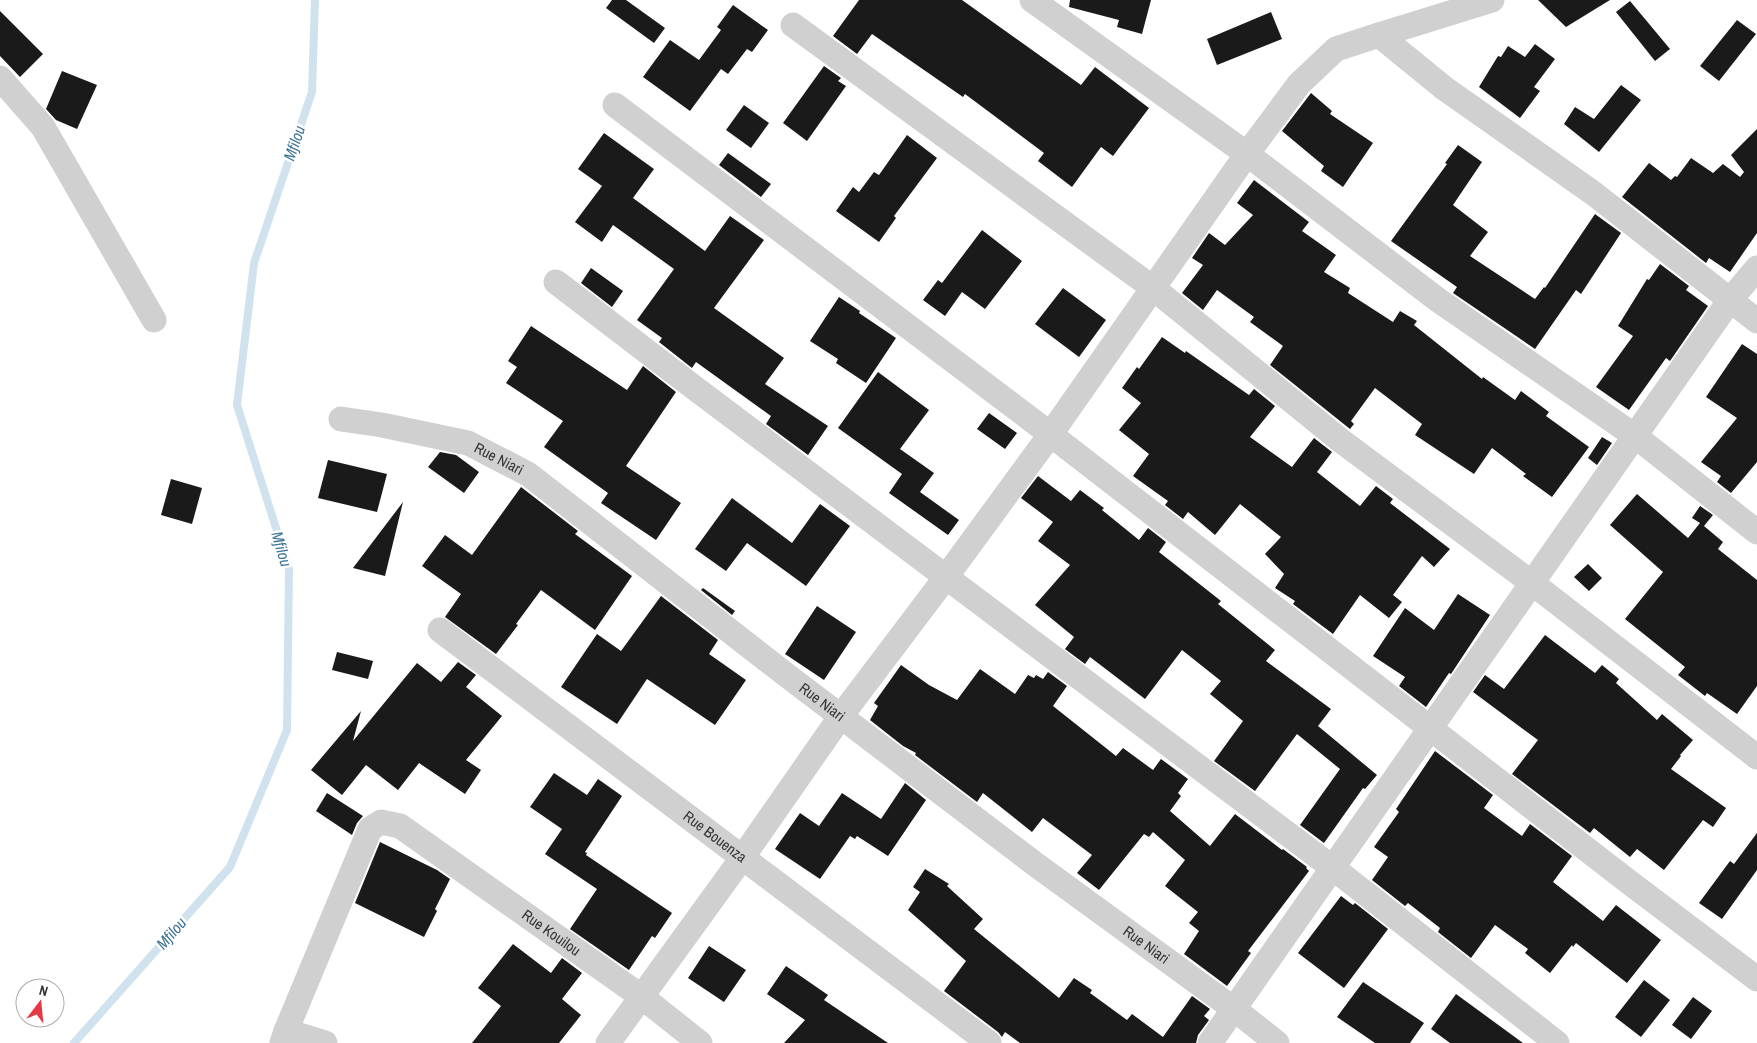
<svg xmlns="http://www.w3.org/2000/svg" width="1757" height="1043" font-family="'Archivo Narrow',sans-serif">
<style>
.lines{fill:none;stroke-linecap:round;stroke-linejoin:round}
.stream{stroke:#cfe2ee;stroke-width:8}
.building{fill:#1a1a1a}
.minor{stroke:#d0d0d0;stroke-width:25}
.labels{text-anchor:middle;stroke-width:5;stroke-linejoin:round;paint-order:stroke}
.street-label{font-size:15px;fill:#333;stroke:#fff}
.water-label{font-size:16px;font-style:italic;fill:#3f7597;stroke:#fff}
</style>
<rect width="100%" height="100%" fill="#fff"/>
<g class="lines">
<polyline class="stream" points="74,1043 230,867 287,730 289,569 237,405 254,263 312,92 315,0"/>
</g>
<g class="building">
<polygon points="612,0 626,0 665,28 654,43 606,8"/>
<polygon points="859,0 962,0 1081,85 1095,67 1149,108 1113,156 1101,147 1072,187 1038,161 1044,153 965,94 963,97 872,34 857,54 833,36"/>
<polygon points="1070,0 1151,0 1142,34 1117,27 1119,20 1069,7"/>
<polygon points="1538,0 1610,0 1566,27"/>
<polygon points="1630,1 1670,49 1655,61 1616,12"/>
<polygon points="733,5 768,30 752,52 747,49 728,74 721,69 690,111 643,77 670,40 699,60 721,30 717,27"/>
<polygon points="0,11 43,54 20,77 0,56"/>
<polygon points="1271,12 1282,39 1217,65 1207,39"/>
<polygon points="1737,20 1756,34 1719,81 1700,66"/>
<polygon points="1535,44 1555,59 1534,87 1540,91 1520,118 1479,87 1498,56 1501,57 1508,46 1525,57"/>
<polygon points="824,66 841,78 838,81 846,86 807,141 783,123"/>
<polygon points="62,71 97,85 77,129 56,120 46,109"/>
<polygon points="1621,85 1641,100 1599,152 1564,124 1575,107 1594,119"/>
<polygon points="1311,93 1332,111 1330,114 1373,143 1343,187 1321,171 1324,166 1282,131"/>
<polygon points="744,105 769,123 751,148 726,130"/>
<polygon points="1757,129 1757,233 1730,272 1709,258 1706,263 1622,197 1649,163 1671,180 1675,176 1677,177 1691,158 1713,173 1723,164 1740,177 1744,172 1731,155"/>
<polygon points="604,133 654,169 633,198 705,251 730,216 764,240 714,308 784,358 765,384 828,426 808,455 766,424 771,416 696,362 692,368 659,342 662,338 637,320 674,269 613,225 602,242 575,222 602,186 578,169"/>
<polygon points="907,135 937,158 894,216 896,218 879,242 836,211 853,187 859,192 874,172 879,175"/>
<polygon points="1458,145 1482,162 1453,205 1488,232 1470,256 1535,299 1544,287 1545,288 1595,214 1621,233 1581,294 1576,290 1535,349 1453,293 1457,287 1391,241 1447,164 1445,163"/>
<polygon points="728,153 771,184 761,197 719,165"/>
<polygon points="1254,180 1309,222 1302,231 1336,255 1324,272 1350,288 1348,293 1393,322 1400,311 1417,321 1414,325 1482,379 1483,377 1515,400 1521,391 1549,412 1546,416 1589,447 1552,497 1523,476 1526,474 1492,448 1474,474 1415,435 1422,424 1375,388 1351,421 1354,424 1350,429 1270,365 1283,346 1250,322 1254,317 1217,290 1203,310 1182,293 1203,265 1192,258 1209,233 1225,245 1253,215 1237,203"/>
<polygon points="982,230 1022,261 985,309 962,292 945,316 923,300 938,280 942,283"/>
<polygon points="1660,264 1689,286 1686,290 1708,306 1670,361 1666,358 1629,410 1596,387 1633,336 1618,326 1647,279 1649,280"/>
<polygon points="591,268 623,291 612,307 581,283"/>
<polygon points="1063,288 1106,320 1079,357 1035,324"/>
<polygon points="839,297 860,311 859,313 896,338 866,383 836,363 838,359 810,341"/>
<polygon points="531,326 627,390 643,366 676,392 626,466 681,503 656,540 601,503 608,493 544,447 563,421 506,383 517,367 508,361"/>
<polygon points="1162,337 1185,353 1186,351 1249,395 1254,389 1275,406 1250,437 1292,467 1314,438 1332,452 1317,472 1360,506 1376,486 1393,499 1390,503 1450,549 1434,567 1422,556 1393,595 1402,602 1389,618 1360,595 1333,634 1293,604 1295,601 1275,588 1284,574 1265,554 1281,537 1240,504 1215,535 1188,512 1183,519 1165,505 1168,501 1133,476 1149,454 1119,430 1141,403 1122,388 1137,367 1139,369"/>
<polygon points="1742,344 1757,354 1757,462 1731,493 1717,482 1721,476 1701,462 1737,418 1706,397"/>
<polygon points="878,372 929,410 900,449 934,473 920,492 959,520 948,535 889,493 902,474 838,428"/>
<polygon points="989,413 1017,433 1005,449 977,429"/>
<polygon points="1602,437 1612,443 1597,465 1588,458"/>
<polygon points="440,452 456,455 479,472 464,493 428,467"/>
<polygon points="328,460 387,474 377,512 318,498"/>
<polygon points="1038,476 1071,501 1080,490 1104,508 1102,510 1139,540 1148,528 1166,542 1159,552 1221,601 1218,604 1275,650 1266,661 1331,709 1318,726 1377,775 1365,789 1363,788 1324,843 1300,825 1340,769 1297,734 1255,791 1214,761 1243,721 1210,694 1221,681 1182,650 1145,699 1090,657 1085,664 1065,649 1074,637 1035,605 1070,565 1038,541 1053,522 1021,498"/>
<polygon points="171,479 202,488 192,524 161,515"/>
<polygon points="521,487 578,531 575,534 632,576 595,630 541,590 516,624 518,625 496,654 445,617 461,594 422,566 445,535 472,555"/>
<polygon points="1637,494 1688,538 1700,523 1692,518 1700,506 1713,515 1704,526 1723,542 1718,549 1757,580 1757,686 1737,714 1707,693 1705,696 1678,675 1685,667 1625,619 1663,572 1610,525"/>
<polygon points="732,498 792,543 820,504 850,526 806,586 747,543 726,571 695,549"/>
<polygon points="403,502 385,576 353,568"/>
<polygon points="1588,564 1602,578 1589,591 1574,577"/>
<polygon points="703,588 735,611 732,615 701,590"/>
<polygon points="1458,594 1490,615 1451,674 1449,673 1426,707 1399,686 1405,677 1373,656 1405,608 1434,630"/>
<polygon points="661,596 718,640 709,654 746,680 715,725 647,679 617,724 561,687 597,634 621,651"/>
<polygon points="817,606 856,632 824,680 785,654"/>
<polygon points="1545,635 1595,673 1602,665 1619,679 1616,683 1657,720 1662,714 1693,740 1680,755 1681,756 1671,769 1726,808 1713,827 1703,820 1664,870 1637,849 1630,857 1594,828 1590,833 1512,774 1538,740 1473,692 1485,675 1504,689"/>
<polygon points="337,652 373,661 368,679 332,670"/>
<polygon points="458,662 476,675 466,687 502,716 466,760 481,770 465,794 419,763 398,790 366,765 342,795 311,770 361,711 353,741 417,663 441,682"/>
<polygon points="901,665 929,685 957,700 980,669 1015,694 1028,675 1034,678 1036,675 1043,679 1048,672 1067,686 1053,706 1116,756 1123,748 1153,770 1161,759 1188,779 1178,793 1181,796 1170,811 1210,846 1235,814 1282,850 1283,849 1307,867 1306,868 1309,871 1248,951 1251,953 1227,986 1184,954 1199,931 1189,923 1198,912 1165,886 1185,860 1153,832 1149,837 1144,834 1099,890 1077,873 1092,855 1043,818 1032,832 983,793 977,802 915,755 916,753 903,746 870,720 878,706 874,703"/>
<polygon points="1435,751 1493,795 1484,808 1522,836 1530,824 1572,856 1553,882 1603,921 1616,905 1661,940 1627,983 1576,943 1573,947 1572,945 1550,973 1525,953 1528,949 1495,925 1471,958 1438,932 1440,928 1408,903 1405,906 1372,880 1388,857 1374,847 1399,812 1396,809"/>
<polygon points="554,773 587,795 598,779 622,796 585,852 587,853 586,855 672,913 655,938 652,936 629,970 570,929 597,889 545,854 562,829 530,807"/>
<polygon points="905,783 926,800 888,856 857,836 855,839 850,836 820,879 775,849 800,813 819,826 842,793 881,819"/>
<polygon points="327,793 363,816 357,823 352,835 316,811"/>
<polygon points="1757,833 1757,870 1722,919 1699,903 1730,861 1734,864"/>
<polygon points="380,842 437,870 450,879 435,909 437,911 424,937 355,903"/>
<polygon points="925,869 949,884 947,886 983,919 974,929 1059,998 1074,978 1092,990 1090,993 1127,1020 1132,1014 1163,1037 1192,996 1210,1009 1204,1016 1209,1020 1198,1035 1196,1043 1020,1043 1005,1032 1002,1037 998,1032 944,991 966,961 908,910 920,892 913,887"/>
<polygon points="1341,896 1353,905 1355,903 1388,929 1344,988 1298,953"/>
<polygon points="513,944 551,973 562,958 582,973 562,999 581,1015 559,1043 472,1043 501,1006 478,988"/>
<polygon points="709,946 746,970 724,1002 688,978"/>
<polygon points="786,966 828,995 824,1000 888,1043 784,1043 805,1020 767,994"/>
<polygon points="1644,980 1670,1000 1641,1037 1615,1017"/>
<polygon points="1363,982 1424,1023 1410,1043 1375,1043 1337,1017"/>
<polygon points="1456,994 1523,1043 1450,1043 1431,1029"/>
<polygon points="1693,997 1712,1011 1691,1039 1672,1025"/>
</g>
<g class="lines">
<g class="minor">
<polyline points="1032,0 1247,154 1438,300 1635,436 1757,532"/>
<polyline points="1492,0 1379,35 1444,88 1593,193 1757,321"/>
<polyline points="793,25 1153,288 1340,440 1532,583 1757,757"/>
<polyline points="0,78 43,127 154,320"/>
<polyline points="615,105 1037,424 1625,879 1757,979"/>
<polyline points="556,282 696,389 1333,868 1557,1043"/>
<path id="s1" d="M341,419L382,425L468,443L528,474L789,677L1035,864L1234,1009L1277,1043"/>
<path id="s2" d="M440,630L989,1043"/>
<polyline points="286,1031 325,1043"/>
<path id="s3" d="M282,1043L286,1031L370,829L381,822L400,826L642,997L700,1043"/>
<polyline points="608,1043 742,858 841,716 946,577 1050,435 1247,154 1299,84 1336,49 1379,35"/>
<polyline points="1210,1043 1730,300 1757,268"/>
</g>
</g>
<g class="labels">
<g class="street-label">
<text dy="5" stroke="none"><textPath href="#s1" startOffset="164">Rue Niari</textPath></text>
<text dy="5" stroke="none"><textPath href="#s1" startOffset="569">Rue Niari</textPath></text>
<text dy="5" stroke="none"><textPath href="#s2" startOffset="344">Rue Bouenza</textPath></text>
<text dy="5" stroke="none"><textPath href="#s3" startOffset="449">Rue Kouilou</textPath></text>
<text dy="5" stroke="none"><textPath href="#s1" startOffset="974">Rue Niari</textPath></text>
</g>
<g class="water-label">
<text transform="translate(294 143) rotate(-71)" y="6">Mfilou</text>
<text transform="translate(282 549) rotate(74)" y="6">Mfilou</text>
<text transform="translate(171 933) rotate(-49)" y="6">Mfilou</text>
</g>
</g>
<g transform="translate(40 1003) rotate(16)"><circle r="24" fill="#ffffff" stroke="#adadad"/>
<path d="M0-4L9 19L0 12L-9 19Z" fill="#e63946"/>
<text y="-8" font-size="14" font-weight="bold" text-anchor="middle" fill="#333333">N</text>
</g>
</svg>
